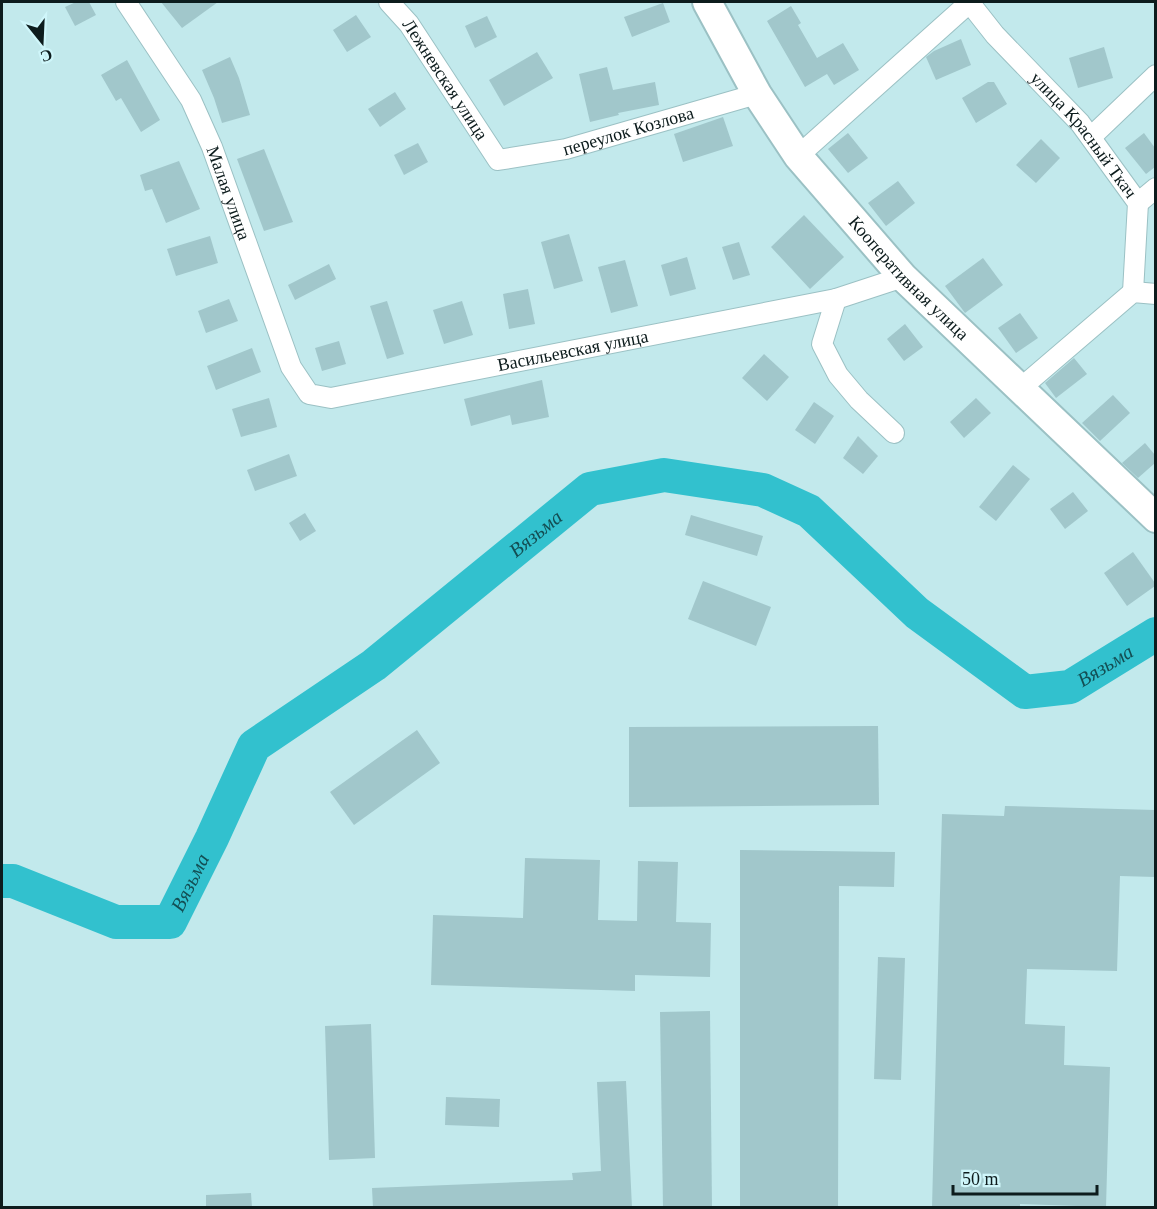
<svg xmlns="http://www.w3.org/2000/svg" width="1157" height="1209" font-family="Georgia,serif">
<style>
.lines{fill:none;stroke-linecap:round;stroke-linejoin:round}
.river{stroke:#32c1ce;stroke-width:34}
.building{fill:#a1c7cb}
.street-casing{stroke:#9bc1c4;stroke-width:22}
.secondary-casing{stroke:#9bc1c4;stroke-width:32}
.street{stroke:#fff;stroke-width:20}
.secondary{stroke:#fff;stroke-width:28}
.labels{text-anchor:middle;stroke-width:4.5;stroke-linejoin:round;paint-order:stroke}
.street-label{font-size:18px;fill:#0d1c1d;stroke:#cff6fa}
.water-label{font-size:20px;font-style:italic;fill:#134e53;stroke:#cff6fa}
</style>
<rect width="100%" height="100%" fill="#c2e9ec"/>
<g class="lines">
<path class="river" id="s1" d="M2,881H13L116,922H170L212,838L254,746L374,665L590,489L664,475L763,490L809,511L917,613L1025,692L1070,687L1156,634"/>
</g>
<g class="building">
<polygon points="76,2 89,2 96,15 75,26 65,7"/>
<polygon points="161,2 218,2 182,28"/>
<polygon points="663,3 670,22 632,37 624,17"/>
<polygon points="791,6 801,23 798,25 817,58 843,43 859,70 834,85 827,74 805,87 767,21"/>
<polygon points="356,15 371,37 347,52 333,30"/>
<polygon points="487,16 497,37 475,48 465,26"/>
<polygon points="961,39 971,65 936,80 926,57 934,51"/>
<polygon points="1104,47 1113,78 1078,88 1069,58"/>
<polygon points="537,52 553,78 504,106 489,80"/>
<polygon points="230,57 239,78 250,115 222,123 214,98 202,70"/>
<polygon points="127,60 160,120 141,132 121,98 116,101 101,75"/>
<polygon points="607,67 613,90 655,82 659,105 618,113 619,115 590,122 579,74"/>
<polygon points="988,82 994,82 1007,104 976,123 962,98"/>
<polygon points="395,92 406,109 380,127 368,109"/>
<polygon points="723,117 733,146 683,162 674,134"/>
<polygon points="848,133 868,158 848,173 828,149"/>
<polygon points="1144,133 1155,148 1155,167 1146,174 1125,148"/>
<polygon points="1041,139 1060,158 1036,183 1016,165"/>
<polygon points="418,143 428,162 404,175 394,155"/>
<polygon points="264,149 293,222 264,231 237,159"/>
<polygon points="179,161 200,209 166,223 152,189 145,191 140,175"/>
<polygon points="898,181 915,203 886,226 868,203"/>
<polygon points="804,215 844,257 810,289 771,247"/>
<polygon points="569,234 583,281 554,289 541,242"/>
<polygon points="210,236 218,263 176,276 167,249"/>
<polygon points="739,242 750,275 733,280 722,247"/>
<polygon points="687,257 696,289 670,296 661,265"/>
<polygon points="983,258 1003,285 965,313 945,286"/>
<polygon points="625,260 638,306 611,313 598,267"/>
<polygon points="329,264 336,279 295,300 288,285"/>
<polygon points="528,289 535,324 509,329 503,294"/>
<polygon points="229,299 238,321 206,333 198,311"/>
<polygon points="387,301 404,354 387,359 370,306"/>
<polygon points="462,301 473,335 444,344 433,310"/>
<polygon points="1020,313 1038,338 1016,353 998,328"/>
<polygon points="905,324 923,347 904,361 887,339"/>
<polygon points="339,341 346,364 322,371 315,348"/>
<polygon points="252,348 261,372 216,390 207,366"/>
<polygon points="764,354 789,377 767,401 742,378"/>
<polygon points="1074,358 1087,374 1056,398 1045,383"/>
<polygon points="542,380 549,417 512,425 510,415 471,426 464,399"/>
<polygon points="1113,395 1130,413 1100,441 1082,423"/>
<polygon points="269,398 277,427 241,437 232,409"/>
<polygon points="976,398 991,413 964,438 950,422"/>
<polygon points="814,402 834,416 815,444 795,430"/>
<polygon points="858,436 878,456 863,474 843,458"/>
<polygon points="1145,443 1155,455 1155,463 1138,478 1122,463"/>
<polygon points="289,454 297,476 255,491 247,470"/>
<polygon points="1013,465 1030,479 996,521 979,507"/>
<polygon points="1073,492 1088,511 1065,529 1050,509"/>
<polygon points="305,513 316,531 300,541 289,523"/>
<polygon points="691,515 763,536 757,556 685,535"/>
<polygon points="1133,552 1155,583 1155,586 1127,606 1104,573"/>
<polygon points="703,581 771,607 756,646 688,619"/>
<polygon points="878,726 879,805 629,807 629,727"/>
<polygon points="417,730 440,763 354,825 330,792"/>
<polygon points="1005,806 1155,810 1155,877 1120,876 1117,971 1027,969 1025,1024 1065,1026 1064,1065 1110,1067 1106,1207 1020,1204 1020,1208 932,1208 942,814 1004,816"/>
<polygon points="740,850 895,852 894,887 839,886 838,1208 740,1208"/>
<polygon points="525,858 600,860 598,920 637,921 638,861 678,862 676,922 711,923 710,977 635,975 635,991 431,985 433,915 523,918"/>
<polygon points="878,957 905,958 901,1080 874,1079"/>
<polygon points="710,1011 712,1208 663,1208 660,1012"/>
<polygon points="371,1024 375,1158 329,1160 325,1026"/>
<polygon points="626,1081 632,1208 373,1208 372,1188 573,1180 572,1173 601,1171 597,1082"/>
<polygon points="446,1097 500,1099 499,1127 445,1125"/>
<polygon points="251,1193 252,1208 206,1208 206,1195"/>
</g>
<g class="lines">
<g class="street-casing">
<g id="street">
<path id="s2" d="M126,2L191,100L212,147L291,367L309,394L331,398L836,299L903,277"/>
<path id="s3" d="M389,2L409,24L498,160L566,149L757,94"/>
<path id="s4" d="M969,2L995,35L1080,123L1138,203L1133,292"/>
<polyline points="1091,137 1156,75"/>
<polyline points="798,156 969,3"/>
<polyline points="1138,203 1156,188"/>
<polyline points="836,299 822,344 838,375 859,400 894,433"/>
<polyline points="1021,388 1133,292 1156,294"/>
</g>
</g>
<g class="secondary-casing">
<g id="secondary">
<path id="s5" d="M707,2L757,94L798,156L903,277L1156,518"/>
</g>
</g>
<use href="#street" class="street"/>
<use href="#secondary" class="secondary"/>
</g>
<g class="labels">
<g class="street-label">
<text dy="6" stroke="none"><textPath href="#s3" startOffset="96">Лежневская улица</textPath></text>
<text dy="6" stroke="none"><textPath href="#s3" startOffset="326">переулок Козлова</textPath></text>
<text dy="6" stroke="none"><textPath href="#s4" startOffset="176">улица Красный Ткач</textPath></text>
<text dy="6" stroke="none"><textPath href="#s2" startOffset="218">Малая улица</textPath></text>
<text dy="6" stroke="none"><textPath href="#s5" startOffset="344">Кооперативная улица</textPath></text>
<text dy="6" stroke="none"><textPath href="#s2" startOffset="704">Васильевская улица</textPath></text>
</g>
<g class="water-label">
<text dy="7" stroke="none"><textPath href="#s1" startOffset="724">Вязьма</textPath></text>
<text dy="7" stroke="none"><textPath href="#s1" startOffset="1389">Вязьма</textPath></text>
<text dy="7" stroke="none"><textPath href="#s1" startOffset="220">Вязьма</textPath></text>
</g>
</g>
<rect width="1157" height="1209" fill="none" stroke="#0d1c1d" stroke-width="6"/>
<g transform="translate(42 42) rotate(162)" stroke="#cff6fa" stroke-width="4.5" paint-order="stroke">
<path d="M0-4.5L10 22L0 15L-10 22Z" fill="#0d1c1d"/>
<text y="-9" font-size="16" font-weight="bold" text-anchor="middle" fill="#0d1c1d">С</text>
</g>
<path d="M953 1185v9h144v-9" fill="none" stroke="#0d1c1d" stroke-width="3"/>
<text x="962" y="1185" font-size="18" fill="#0d1c1d" stroke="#cff6fa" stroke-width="4.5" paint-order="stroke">50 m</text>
</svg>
